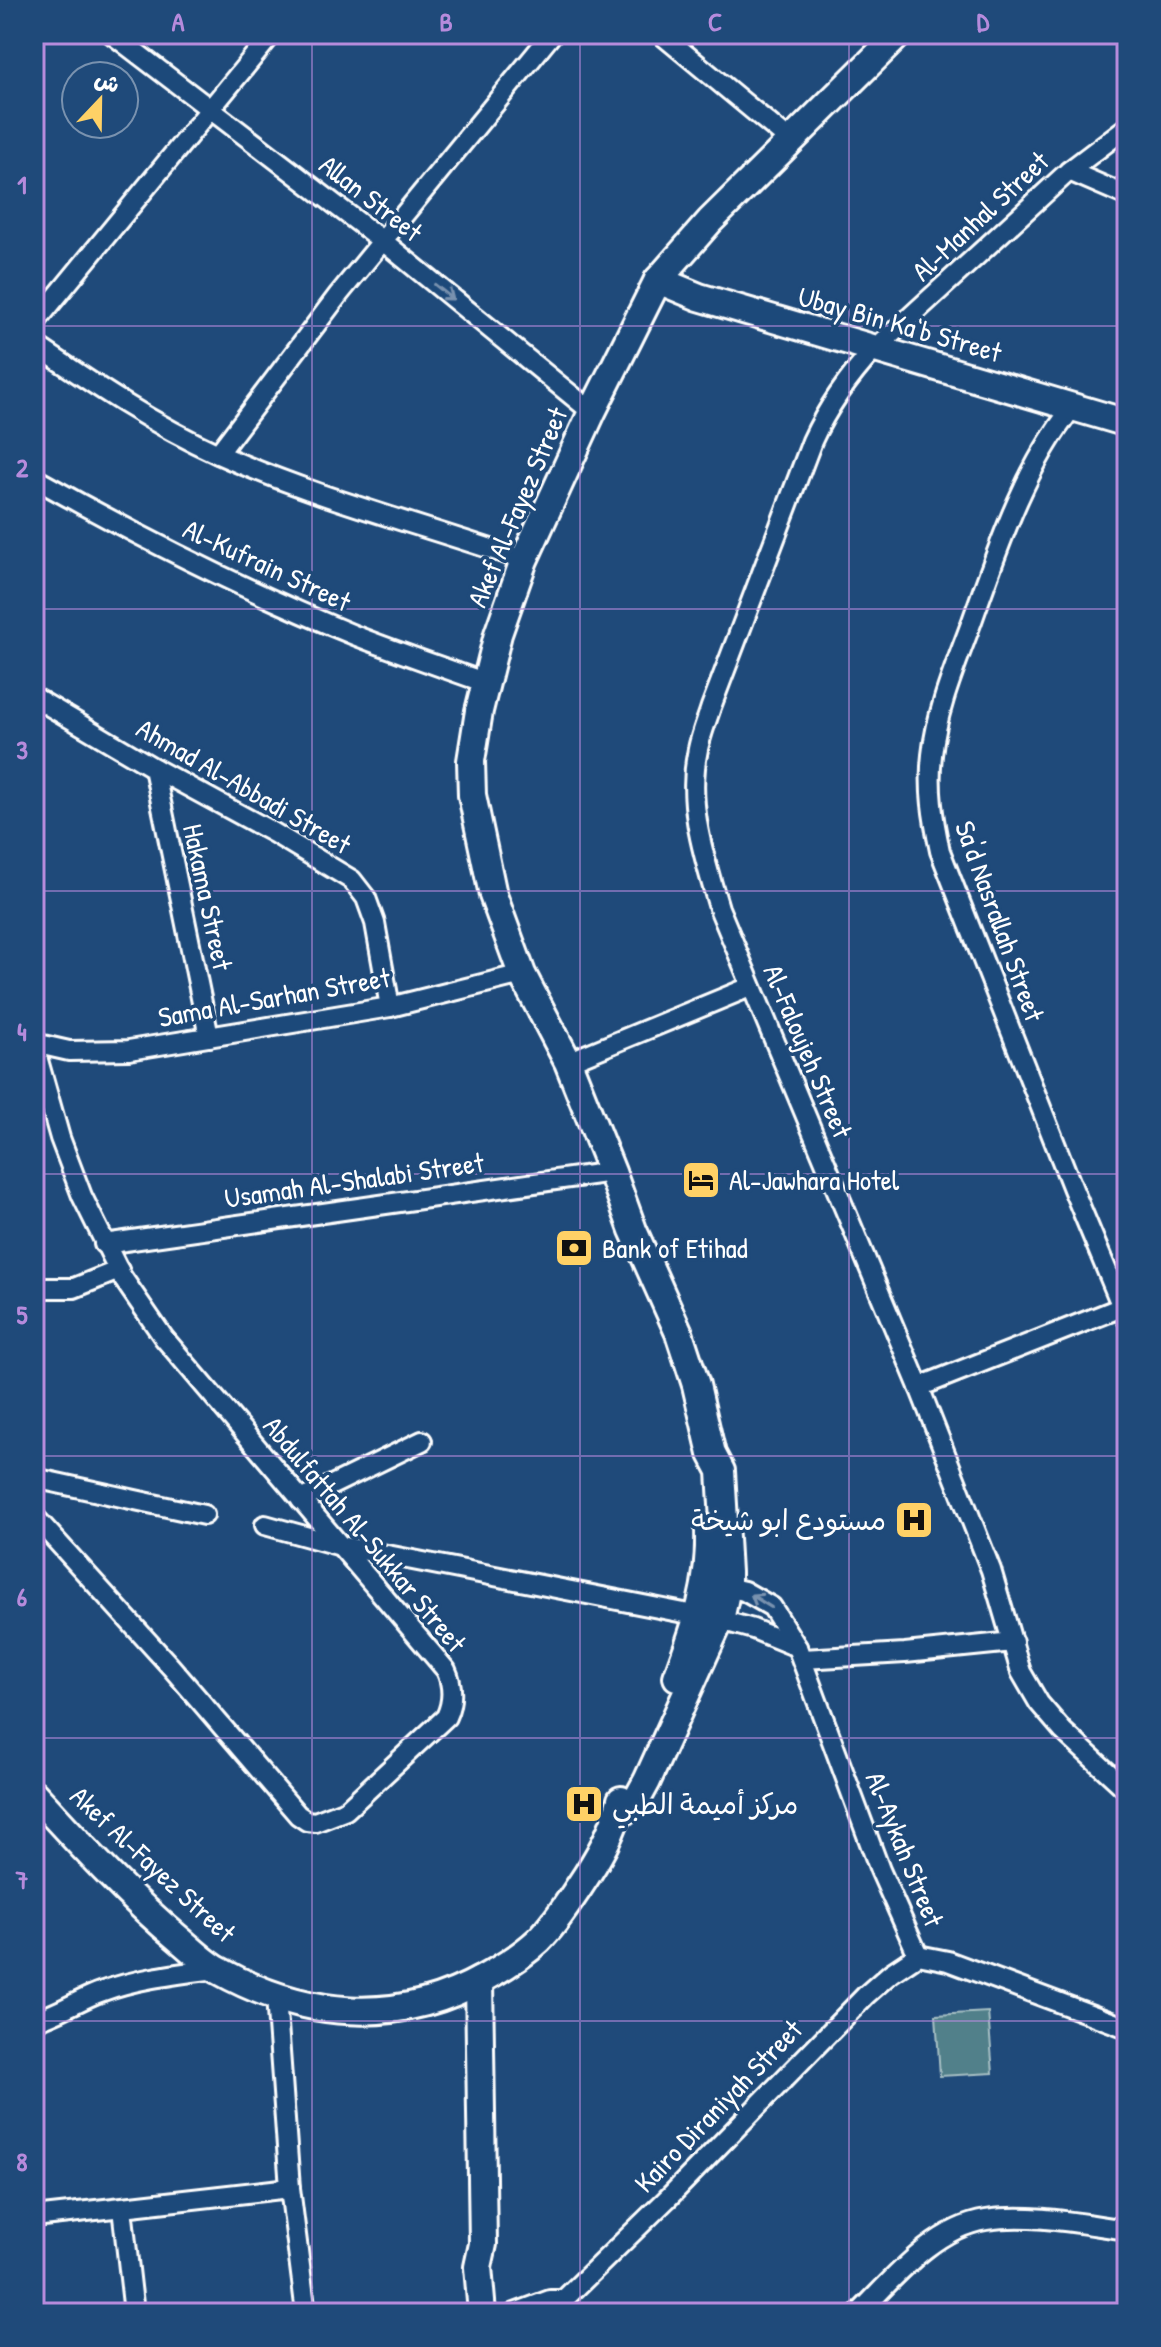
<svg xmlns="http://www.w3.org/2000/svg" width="1161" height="2347" font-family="'Patrick Hand','Playpen Sans Arabic',sans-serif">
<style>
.green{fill:#51808a;stroke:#a8c0c4;stroke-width:2}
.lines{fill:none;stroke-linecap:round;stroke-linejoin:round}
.street-casing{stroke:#fff;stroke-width:24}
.secondary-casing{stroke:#fff;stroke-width:32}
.street{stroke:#1f4a7a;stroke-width:18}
.secondary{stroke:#1f4a7a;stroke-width:26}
.oneway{stroke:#7992af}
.grid{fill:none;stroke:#b68bdc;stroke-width:2;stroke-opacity:0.55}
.labels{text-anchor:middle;stroke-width:7;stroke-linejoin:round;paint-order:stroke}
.street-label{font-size:28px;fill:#fff;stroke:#1f4a7a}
.poi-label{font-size:28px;fill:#fff;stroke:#1f4a7a;text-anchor:start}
.neatline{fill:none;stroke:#b68bdc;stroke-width:3}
.grid-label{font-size:26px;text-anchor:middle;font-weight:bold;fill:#b68bdc}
</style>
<rect width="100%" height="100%" fill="#1f4a7a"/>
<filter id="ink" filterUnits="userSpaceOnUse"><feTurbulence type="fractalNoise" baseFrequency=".0125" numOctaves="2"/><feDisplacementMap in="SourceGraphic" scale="16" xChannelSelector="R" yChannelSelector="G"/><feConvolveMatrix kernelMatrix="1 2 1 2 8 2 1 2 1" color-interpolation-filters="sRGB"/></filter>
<g filter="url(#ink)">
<polygon class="green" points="988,2012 993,2073 940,2076 936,2015"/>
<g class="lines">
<g class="street-casing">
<g id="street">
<polyline points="112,34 384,242 592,412"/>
<polyline points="661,34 789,140"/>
<path d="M1127,127L1069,171L874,350C848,378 828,406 812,441L711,707C707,720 701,734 698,749C686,803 704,857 719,908L919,1387L991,1570L1021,1672L1039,1703L1063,1731L1127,1790"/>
<polyline points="1069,171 1127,196"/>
<polyline points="34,324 272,34"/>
<path d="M34,344C93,384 152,424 218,454C316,498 422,525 524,560"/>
<path d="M1073,407C1024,468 998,548 972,621C956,665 937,708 932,755C928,789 933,818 940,851L1073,1189L1127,1319"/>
<polyline points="218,454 339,294 552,34"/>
<path d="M34,478C137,536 244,590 354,635C397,652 442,667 486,683"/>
<polyline points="34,697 154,768 274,833 352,880 366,898 375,923 390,1007"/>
<polyline points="154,768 209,1037"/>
<polyline points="34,1043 69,1051 129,1050 390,1007 522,974"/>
<path d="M34,1046L60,1138L82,1196L122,1277L164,1338L446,1670C453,1685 453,1702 446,1717L346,1810L315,1822L307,1821L298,1815L171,1667L34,1516"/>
<polyline points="568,1062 750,987"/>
<polyline points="104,1244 612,1172"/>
<polyline points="34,1288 74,1288 119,1270"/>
<polyline points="919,1387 1122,1307"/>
<polyline points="34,1478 204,1515"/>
<polyline points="301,1500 422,1441"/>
<polyline points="265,1525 341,1546 720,1620 753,1629 797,1647"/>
<polyline points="718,1585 744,1591 772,1607 797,1647 880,1870 918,1955"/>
<polyline points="803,1659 905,1653 1013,1642"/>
<polyline points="918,1955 948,1961 1127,2028"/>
<polyline points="276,1997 290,2188 306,2313"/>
<path d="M34,2021C59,2014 79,1999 103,1991C139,1978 178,1974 215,1969"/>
<polyline points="122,2208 134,2313"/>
<polyline points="34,2217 290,2188"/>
<polyline points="515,2313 550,2300 562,2300"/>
<polyline points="550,2313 667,2199 866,1995 891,1973 918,1955"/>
<path d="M859,2313C894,2278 934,2228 986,2220C1031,2213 1082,2224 1127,2230"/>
</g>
</g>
<g class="secondary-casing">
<g id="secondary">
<polyline points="658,280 699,297 1127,423"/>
<path d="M677,1677C696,1626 711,1584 709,1529"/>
<path d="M34,1794C81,1845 127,1896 180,1940C192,1950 205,1963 218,1970C304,2018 397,2027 484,1978C504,1967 523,1955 539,1940C555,1924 567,1905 579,1887C597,1860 614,1832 621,1800"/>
<polyline points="618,1816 636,1801 647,1781 720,1620 727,1587 727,1572 721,1471 712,1454 696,1385 679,1333 633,1230 612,1172 568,1062 522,974 493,895 472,795 471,761 479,711 498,634 524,560 592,412 658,280 710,221 899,34"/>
<polyline points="479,1981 483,2244 478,2267 482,2313"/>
</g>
</g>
<use href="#street" class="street"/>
<use href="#secondary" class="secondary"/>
</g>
<defs><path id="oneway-shaft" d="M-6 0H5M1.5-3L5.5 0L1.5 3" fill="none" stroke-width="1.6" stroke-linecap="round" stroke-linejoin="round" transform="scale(2)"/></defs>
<g class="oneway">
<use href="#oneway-shaft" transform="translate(444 292) rotate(39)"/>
<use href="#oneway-shaft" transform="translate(761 1601) rotate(-148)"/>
</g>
</g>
<path class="grid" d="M312,34V2313M580,34V2313M849,34V2313M34,326H1127M34,609H1127M34,891H1127M34,1174H1127M34,1456H1127M34,1738H1127M34,2021H1127"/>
<defs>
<g id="hotel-square" transform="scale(2)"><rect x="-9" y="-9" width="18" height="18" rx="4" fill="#ffd166" stroke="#1f4a7a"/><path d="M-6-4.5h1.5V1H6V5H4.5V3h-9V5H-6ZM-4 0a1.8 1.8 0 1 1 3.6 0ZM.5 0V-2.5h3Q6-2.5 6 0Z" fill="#111"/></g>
<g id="bank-square" transform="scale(2)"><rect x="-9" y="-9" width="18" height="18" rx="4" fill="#ffd166" stroke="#1f4a7a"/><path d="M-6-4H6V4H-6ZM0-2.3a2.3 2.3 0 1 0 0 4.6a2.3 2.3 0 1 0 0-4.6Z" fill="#111"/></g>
<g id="hospital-square" transform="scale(2)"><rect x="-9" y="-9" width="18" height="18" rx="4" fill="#ffd166" stroke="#1f4a7a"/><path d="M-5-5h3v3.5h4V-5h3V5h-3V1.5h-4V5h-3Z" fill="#111"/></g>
</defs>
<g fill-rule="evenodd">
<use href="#hotel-square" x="701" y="1180"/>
<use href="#bank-square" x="574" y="1248"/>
<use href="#hospital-square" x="914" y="1520"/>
<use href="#hospital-square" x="584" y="1804"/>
</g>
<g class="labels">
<g class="street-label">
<text transform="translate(371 198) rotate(38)" y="10">Allan Street</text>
<text transform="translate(980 216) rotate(-43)" y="10">Al-Manhal Street</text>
<text transform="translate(900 324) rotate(16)" y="10">Ubay Bin Ka‘b Street</text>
<text transform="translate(517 507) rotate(-67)" y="10">Akef Al-Fayez Street</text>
<text transform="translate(267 565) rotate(25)" y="10">Al-Kufrain Street</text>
<text transform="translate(244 786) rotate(30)" y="10">Ahmad Al-Abbadi Street</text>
<text transform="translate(208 897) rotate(78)" y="10">Hakama Street</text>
<text transform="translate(1000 921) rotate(70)" y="10">Sa'd Nasrallah Street</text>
<text transform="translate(274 997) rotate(-10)" y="10">Sama Al-Sarhan Street</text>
<text transform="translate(808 1051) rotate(67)" y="10">Al-Faloujeh Street</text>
<text transform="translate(354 1180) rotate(-8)" y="10">Usamah Al-Shalabi Street</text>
<text transform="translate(365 1534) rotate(50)" y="10">Abdulfattah Al-Sukkar Street</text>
<text transform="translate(905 1849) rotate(68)" y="10">Al-Aykah Street</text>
<text transform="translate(153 1864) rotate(43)" y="10">Akef Al-Fayez Street</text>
<text transform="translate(718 2106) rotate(-46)" y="10">Kairo Diraniyah Street</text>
</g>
<g class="poi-label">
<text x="729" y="1190">Al-Jawhara Hotel</text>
<text x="602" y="1258">Bank of Etihad</text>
<text x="886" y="1530" text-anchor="end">مستودع ابو شيخة</text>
<text x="612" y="1814">مركز أميمة الطبي</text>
</g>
</g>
<rect width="1161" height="2347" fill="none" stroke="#1f4a7a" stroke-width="88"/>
<g transform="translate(100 100) rotate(22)"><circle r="38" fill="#1f4a7a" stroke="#7992af" stroke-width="2"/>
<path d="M0-6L14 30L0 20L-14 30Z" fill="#ffd166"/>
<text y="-12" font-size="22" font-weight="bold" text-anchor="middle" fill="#ffffff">ش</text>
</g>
<rect x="44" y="44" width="1073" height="2259" class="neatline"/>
<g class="grid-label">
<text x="178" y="31">A</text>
<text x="446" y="31">B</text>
<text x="715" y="31">C</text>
<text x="983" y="31">D</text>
<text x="22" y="194">1</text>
<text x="22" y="477">2</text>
<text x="22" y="759">3</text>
<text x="22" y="1041">4</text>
<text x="22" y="1324">5</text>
<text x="22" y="1606">6</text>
<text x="22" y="1889">7</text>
<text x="22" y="2171">8</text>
</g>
</svg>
